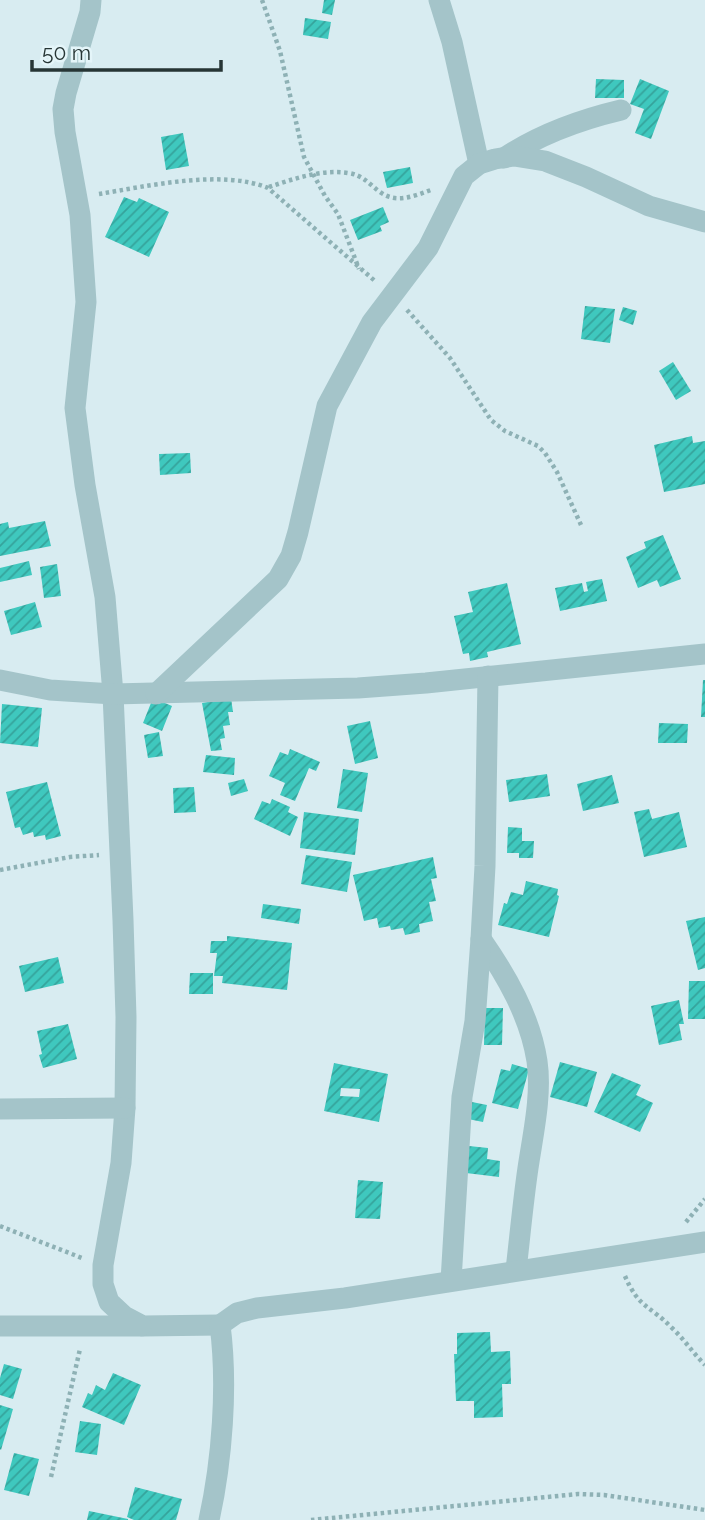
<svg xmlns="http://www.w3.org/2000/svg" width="705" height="1520" font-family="Raleway,sans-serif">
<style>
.building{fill:url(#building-hatch);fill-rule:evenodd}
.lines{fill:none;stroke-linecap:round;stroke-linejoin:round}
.path{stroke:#8eb1b5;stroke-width:4.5;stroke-dasharray:3.5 3.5;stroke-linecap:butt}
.minor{stroke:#a4c4c9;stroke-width:21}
</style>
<defs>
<pattern id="building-hatch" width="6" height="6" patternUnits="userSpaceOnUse" patternTransform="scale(1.75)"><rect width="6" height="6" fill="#3fc8be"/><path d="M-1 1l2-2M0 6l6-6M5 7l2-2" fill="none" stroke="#35a39b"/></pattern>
</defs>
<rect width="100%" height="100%" fill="#d8ecf1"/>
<g class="building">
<polygon points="324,0 335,0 332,15 322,13"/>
<polygon points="305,18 331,22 328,39 303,35"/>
<polygon points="596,79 624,80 624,98 595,98"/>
<polygon points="640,79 669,91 651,139 635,133 644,109 630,104"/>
<polygon points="183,133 189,166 166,170 161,137"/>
<polygon points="410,167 413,183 387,188 383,172"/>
<polygon points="124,197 137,202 139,198 169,212 149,257 105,237"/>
<polygon points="383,207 389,222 380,226 382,231 358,240 350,220"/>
<polygon points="585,306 615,309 610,343 581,339"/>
<polygon points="623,307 637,311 633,325 619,320"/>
<polygon points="673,362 691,391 676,400 659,371"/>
<polygon points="692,436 693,443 705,441 705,484 664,492 654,445"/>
<polygon points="190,453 191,473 160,475 159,454"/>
<polygon points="45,521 51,546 0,556 0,524 8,522 9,528"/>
<polygon points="663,535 681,579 660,587 657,580 638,588 626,557 646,548 644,542"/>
<polygon points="29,561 32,575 0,582 0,568"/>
<polygon points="57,564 61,596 44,598 40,567"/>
<polygon points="602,579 607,601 560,611 555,588 582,583 584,592 588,591 586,582"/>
<polygon points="507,583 521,644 487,652 488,657 470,661 469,653 463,654 454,616 473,612 468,592"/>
<polygon points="35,602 42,627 11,635 4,611"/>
<polygon points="703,680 705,680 705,717 701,717"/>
<polygon points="153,698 172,706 162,731 143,723"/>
<polygon points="231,698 233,712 228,712 230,725 223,726 225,738 220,739 222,750 211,751 202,703"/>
<polygon points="2,704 42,708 38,747 0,743"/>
<polygon points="370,721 378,758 355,764 347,726"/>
<polygon points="659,723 688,724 687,743 658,743"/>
<polygon points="159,732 163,756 148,758 144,735"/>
<polygon points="290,749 320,762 316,771 309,768 295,801 280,795 285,783 269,776 280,752 288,755"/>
<polygon points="206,755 235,758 234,775 203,772"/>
<polygon points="343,769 368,773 362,812 337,808"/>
<polygon points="547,774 550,796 509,802 506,780"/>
<polygon points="612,775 619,803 583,811 577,784"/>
<polygon points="244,779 248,791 231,796 228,783"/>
<polygon points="47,782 61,836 46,840 45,835 34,837 33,832 23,835 20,827 15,828 6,792"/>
<polygon points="194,787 196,812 174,813 173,788"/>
<polygon points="272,799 290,807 288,812 298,817 290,836 254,819 262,801 270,804"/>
<polygon points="649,809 652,819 679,812 687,847 644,857 634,812"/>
<polygon points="304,812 359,819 355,855 300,848"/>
<polygon points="508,827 522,828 522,841 534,841 533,858 519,858 519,853 507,853"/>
<polygon points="306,855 352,862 347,892 301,884"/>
<polygon points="433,857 437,878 431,879 436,901 429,902 433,921 419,924 420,932 405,935 403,928 391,930 390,926 379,928 377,918 364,921 353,875"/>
<polygon points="526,881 558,889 557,895 559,896 549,937 498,925 504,903 507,904 511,892 523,895"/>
<polygon points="263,904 301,909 299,924 261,918"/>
<polygon points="705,917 705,968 698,970 686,921"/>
<polygon points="227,936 292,943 287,990 222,983 223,976 214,976 217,953 210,953 211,941 227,941"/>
<polygon points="58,957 64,983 25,992 19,966"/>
<polygon points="190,973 213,973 213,994 189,994"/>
<polygon points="689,981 705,981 705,1019 688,1019"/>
<polygon points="679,1000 684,1024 679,1024 682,1040 659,1045 651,1006"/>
<polygon points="485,1008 503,1008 502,1045 484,1045"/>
<polygon points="68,1024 77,1059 43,1068 39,1055 42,1054 37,1031"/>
<polygon points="560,1062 597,1072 587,1107 550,1097"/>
<path d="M334,1063L388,1074L379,1122L324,1111ZM341,1088L360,1089L359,1097L340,1096Z"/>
<polygon points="512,1064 529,1069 518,1109 492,1103 501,1069 510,1071"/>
<polygon points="612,1073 641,1085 636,1095 653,1103 640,1132 594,1112"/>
<polygon points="467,1101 487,1105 483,1122 463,1118"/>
<polygon points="469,1146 488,1148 487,1159 500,1161 499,1177 466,1173"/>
<polygon points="358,1180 383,1182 380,1219 355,1218"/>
<polygon points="490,1332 491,1352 510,1351 511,1384 502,1384 503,1417 474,1418 474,1401 456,1401 454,1354 457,1354 457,1333"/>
<polygon points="4,1364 22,1369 13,1399 0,1395 0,1378"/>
<polygon points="113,1373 141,1385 124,1425 82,1407 88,1393 92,1395 96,1385 105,1390"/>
<polygon points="0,1405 13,1409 1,1450 0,1449"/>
<polygon points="80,1421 101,1424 97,1455 75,1452"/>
<polygon points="14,1453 39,1459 29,1496 4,1490"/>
<polygon points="135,1487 182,1499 176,1520 134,1520 127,1517"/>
<polygon points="89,1511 128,1519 128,1520 87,1520"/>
</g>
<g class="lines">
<g class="path">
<polyline points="262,0 280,51 304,157 325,196 338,214 359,269"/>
<path d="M269,187C293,179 322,169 348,173C363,175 369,184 380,192C396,204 414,196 431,190"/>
<path d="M99,194C148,186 222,169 268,188L375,281"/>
<polyline points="407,310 450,358 491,420 505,431 538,446 545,453 557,472 581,525"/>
<polyline points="0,870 70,857 99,855"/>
<polyline points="686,1222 705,1199"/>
<polyline points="0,1226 82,1258"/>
<path d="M625,1276C639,1309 650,1305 672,1328C684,1339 693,1353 705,1365"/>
<polyline points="51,1477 80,1349"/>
<polyline points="311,1520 578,1494 604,1495 705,1510"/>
</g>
<g class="minor">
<polyline points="91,0 90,12 66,93 63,109 65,132 80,215 86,302 75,408 85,485 105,597 113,694 123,920 126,1017 125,1108 121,1163 103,1265 103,1284 109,1302 124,1316 143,1326 220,1325"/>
<polyline points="439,0 452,42 479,164"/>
<path d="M504,158C540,134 579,120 621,110"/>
<polyline points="0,680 50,690 113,694 358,688 426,683 705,654"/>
<polyline points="156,694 278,579 291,556 298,532 327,406 372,322 428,248 464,176 479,164 495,159 514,156 545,161 586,177 649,206 705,222"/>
<path d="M481,939C506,975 530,1016 537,1061C542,1095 533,1134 528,1168C523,1202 520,1236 516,1270"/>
<polyline points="0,1109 125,1108"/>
<polyline points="451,1281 462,1097 475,1021 481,939 485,866 488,676"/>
<polyline points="0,1326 141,1326"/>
<path d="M209,1520C222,1461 228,1386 220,1325L237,1313L257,1308L345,1298L705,1242"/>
</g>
</g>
<path d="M32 60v10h189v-10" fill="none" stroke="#263535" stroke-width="3.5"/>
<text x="42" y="60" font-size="21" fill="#263535" stroke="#e4f5f9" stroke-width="5" paint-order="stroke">50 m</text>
</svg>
